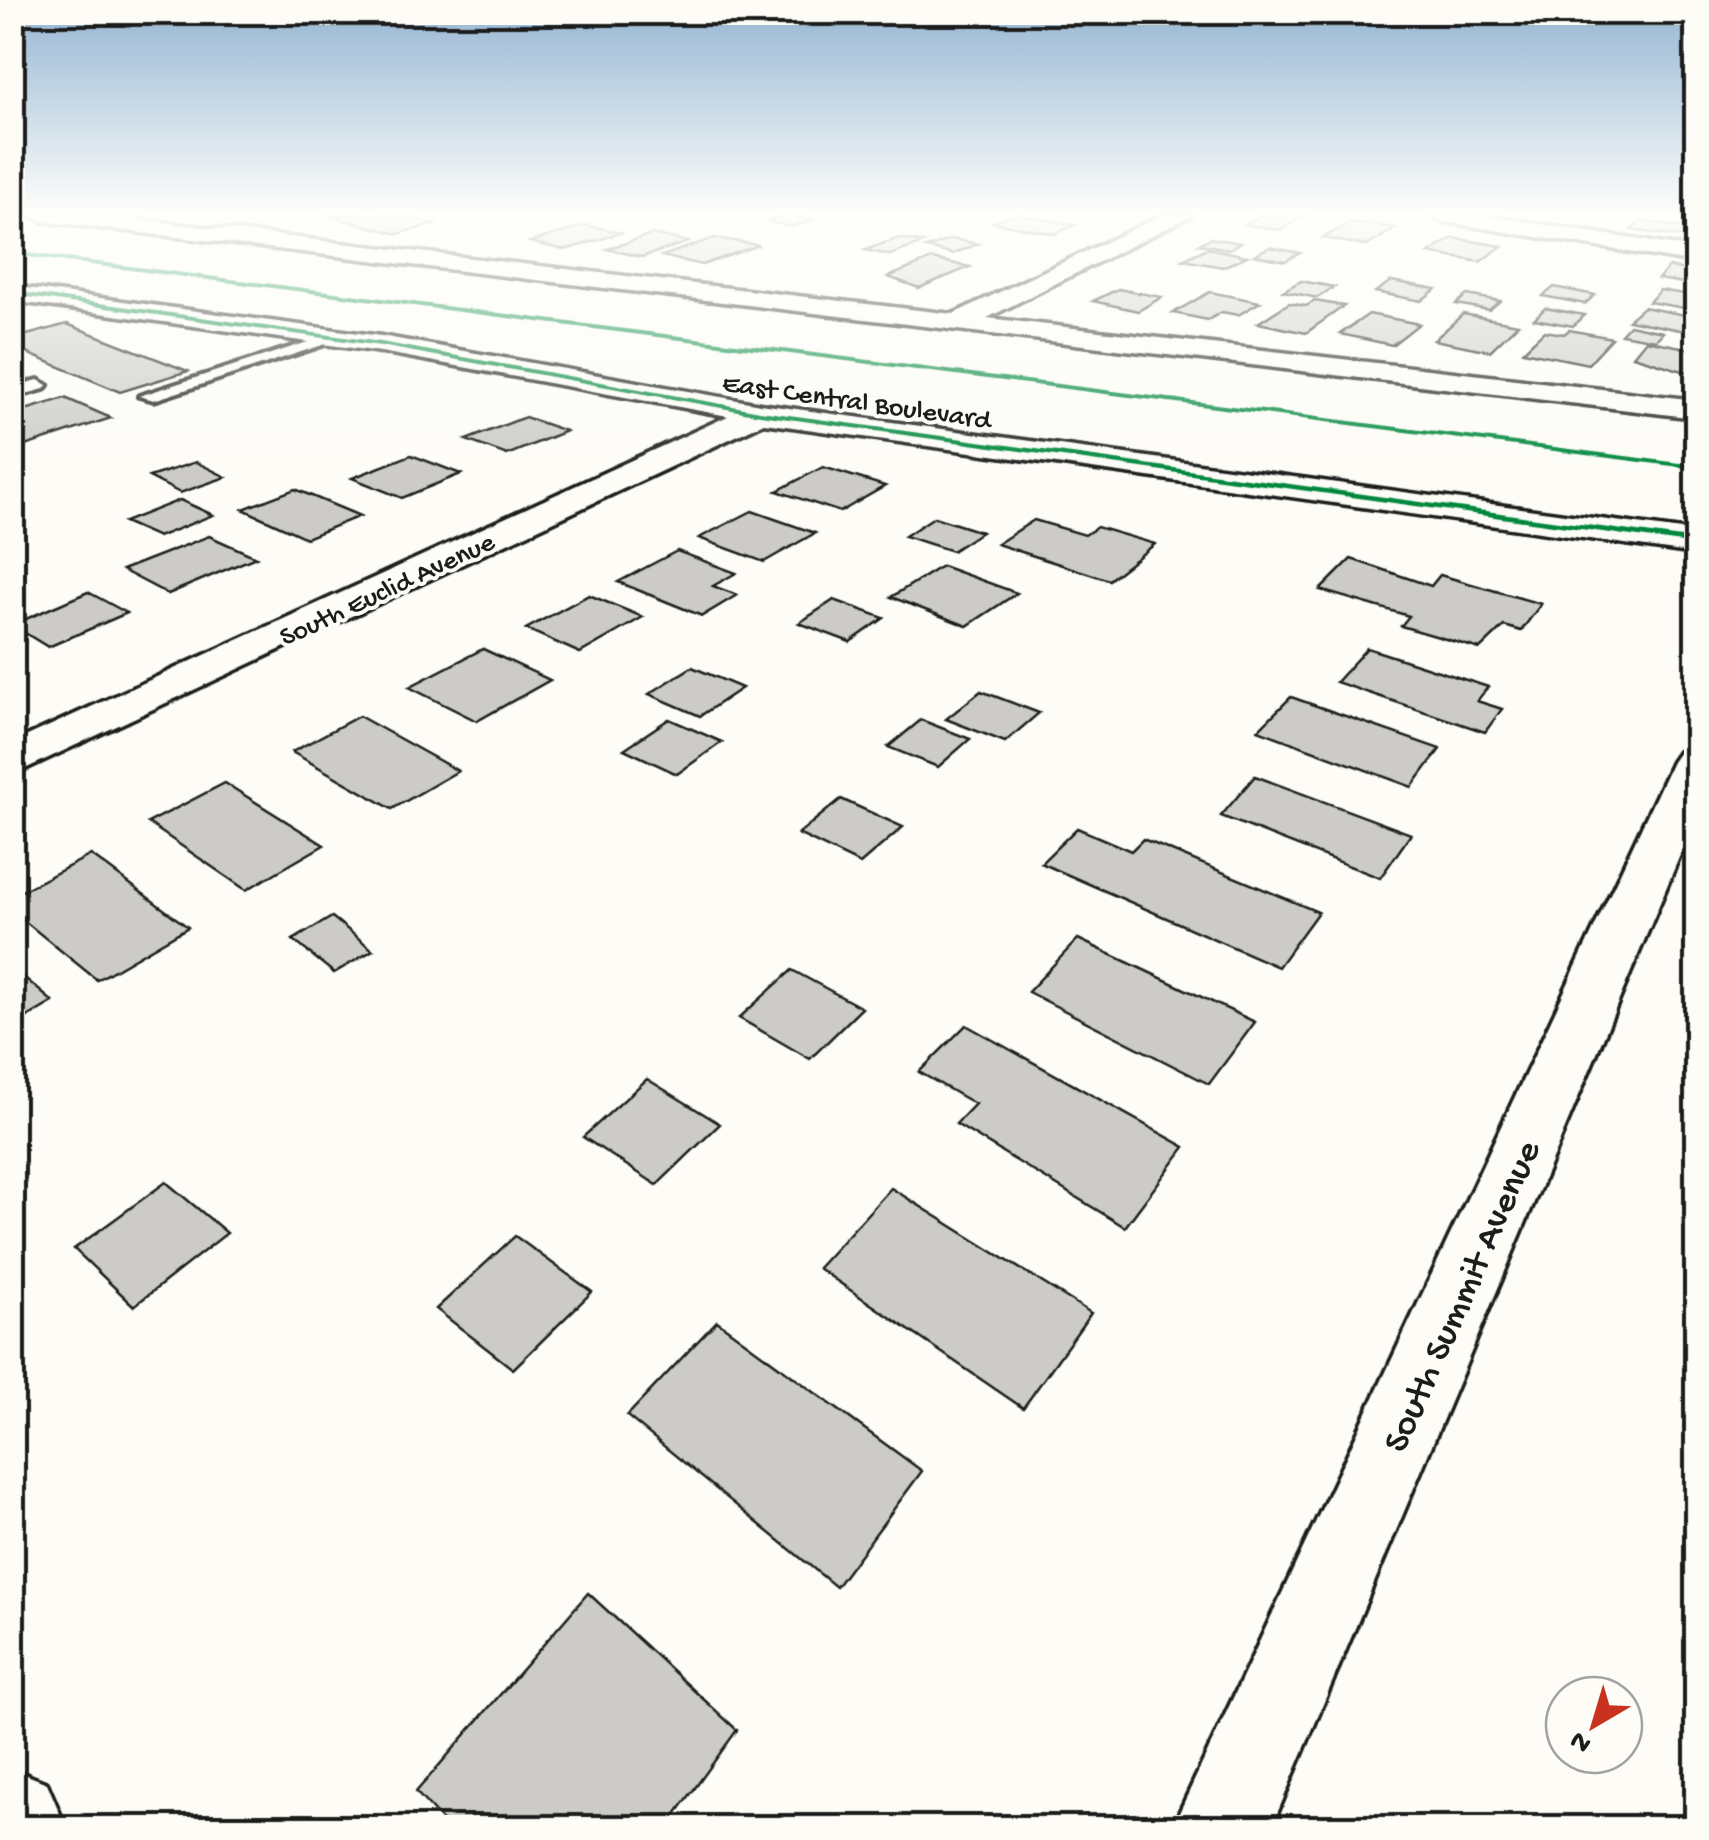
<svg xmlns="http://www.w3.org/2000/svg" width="1709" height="1840" font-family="'Gochi Hand',sans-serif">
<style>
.building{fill:#cccbc8;stroke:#1c1c1c;stroke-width:2.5}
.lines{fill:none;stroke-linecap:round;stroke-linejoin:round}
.lane-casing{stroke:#1c1c1c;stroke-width:8}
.street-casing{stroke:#1c1c1c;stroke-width:7}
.lane{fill:#fdfcf7;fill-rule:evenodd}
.street{fill:#fdfcf7;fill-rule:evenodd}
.cycleway-casing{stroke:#fdfcf7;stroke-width:7}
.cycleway{fill:#00873e;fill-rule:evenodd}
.labels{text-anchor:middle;stroke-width:8;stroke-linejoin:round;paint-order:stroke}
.far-street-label{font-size:28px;fill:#1c1c1c;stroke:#fdfcf7}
.near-street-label{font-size:38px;fill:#1c1c1c;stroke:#fdfcf7}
</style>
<rect width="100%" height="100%" fill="#fdfcf7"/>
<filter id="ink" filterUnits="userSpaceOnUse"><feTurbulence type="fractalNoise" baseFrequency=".01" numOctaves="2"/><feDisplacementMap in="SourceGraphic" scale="20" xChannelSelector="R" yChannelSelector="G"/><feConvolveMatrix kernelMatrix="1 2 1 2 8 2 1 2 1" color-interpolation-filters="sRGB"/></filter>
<g filter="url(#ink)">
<g class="building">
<polygon points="325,215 399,215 435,224 398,234"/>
<polygon points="786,215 788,215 812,220 792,227 767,221"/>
<polygon points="1011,215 1021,215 1075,225 1055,234 993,222"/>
<polygon points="1262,215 1306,215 1279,230 1245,224"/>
<polygon points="1640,221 1690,229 1682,237 1631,230"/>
<polygon points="1350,223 1368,224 1396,228 1367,246 1323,238"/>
<polygon points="587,225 621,233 565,250 530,242"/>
<polygon points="653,234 688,242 642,257 607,249"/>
<polygon points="714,238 759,245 702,265 662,256"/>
<polygon points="899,238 923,243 890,255 865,250"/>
<polygon points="1210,238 1240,243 1229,249 1199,244"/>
<polygon points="1453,238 1502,246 1480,262 1429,253"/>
<polygon points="952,239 978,244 953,254 926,248"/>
<polygon points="1270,247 1300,253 1285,261 1254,255"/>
<polygon points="1207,248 1247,256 1223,267 1183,260"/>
<polygon points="932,259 970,267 919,288 888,277"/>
<polygon points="1669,267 1696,272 1696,285 1658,279"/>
<polygon points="1301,281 1334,287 1317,298 1283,291"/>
<polygon points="1391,281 1436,289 1421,301 1375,292"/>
<polygon points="1554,287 1595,295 1585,304 1543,296"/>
<polygon points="1118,289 1162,297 1138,311 1093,301"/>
<polygon points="1660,290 1696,296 1696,310 1649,302"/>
<polygon points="1210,292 1260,302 1238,315 1222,312 1208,320 1173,313"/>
<polygon points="1467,295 1500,301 1489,310 1456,304"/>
<polygon points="1315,301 1344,306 1306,333 1258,323 1289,303 1306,306"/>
<polygon points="1643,307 1696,317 1696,333 1628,320"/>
<polygon points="1545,308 1584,315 1573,326 1534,319"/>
<polygon points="1369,314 1419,324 1392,345 1340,334"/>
<polygon points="1463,314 1518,324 1490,351 1434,340"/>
<polygon points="67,324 188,371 120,392 12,347 12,339"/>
<polygon points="1629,325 1663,332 1656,340 1621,334"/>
<polygon points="1569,330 1612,338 1588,364 1523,351 1544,331 1564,334"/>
<polygon points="1646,340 1696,350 1696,368 1686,372 1633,356"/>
<polygon points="65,398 111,418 19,448 12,445 12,414"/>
<polygon points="525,417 566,431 507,455 466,440"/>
<polygon points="411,455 461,474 402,498 352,478"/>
<polygon points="196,462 226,477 180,493 149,477"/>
<polygon points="823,467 885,486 840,512 777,491"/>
<polygon points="295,489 360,516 306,538 243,509"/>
<polygon points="180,500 213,515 158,537 124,522"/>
<polygon points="752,511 815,533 764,562 699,538"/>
<polygon points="934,517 981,532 952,551 905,536"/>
<polygon points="1034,520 1085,535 1097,527 1155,544 1109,580 997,544"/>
<polygon points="209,536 256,557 168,594 122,570"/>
<polygon points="677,551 736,573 713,586 737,595 702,616 618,582"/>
<polygon points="1351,559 1431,586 1440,575 1541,604 1521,631 1504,626 1480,649 1401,626 1409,616 1320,590"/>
<polygon points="942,566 1017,593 967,626 891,597"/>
<polygon points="88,592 127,613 48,647 12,625"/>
<polygon points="589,595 643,617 580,653 526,629"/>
<polygon points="834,600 884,618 850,642 799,623"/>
<polygon points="1367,648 1488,687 1477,701 1502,709 1485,732 1336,682"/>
<polygon points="483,649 550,680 477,721 409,687"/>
<polygon points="692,667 742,688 700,716 649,694"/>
<polygon points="981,691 1039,713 1005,742 946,719"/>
<polygon points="1291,697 1440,749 1412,787 1258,730"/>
<polygon points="359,716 458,771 392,809 292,752"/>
<polygon points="669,719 722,742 677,774 624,749"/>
<polygon points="921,720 970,739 938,767 888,747"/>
<polygon points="1255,776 1411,834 1380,878 1221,816"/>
<polygon points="225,783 324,845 246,890 148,823"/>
<polygon points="841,799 903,827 860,864 798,834"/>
<polygon points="1077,828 1131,851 1143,839 1318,912 1278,967 1041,863"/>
<polygon points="91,855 188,927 97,980 12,911 12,896"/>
<polygon points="332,917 373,950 334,973 293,940"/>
<polygon points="1078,939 1255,1022 1209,1084 1028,992"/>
<polygon points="12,967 53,1002 12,1026"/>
<polygon points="792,970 862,1008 810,1059 739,1018"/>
<polygon points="966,1025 1185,1147 1125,1227 956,1124 975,1104 919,1072"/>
<polygon points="647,1079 720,1124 657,1185 583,1137"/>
<polygon points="166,1182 227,1233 134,1306 74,1249"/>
<polygon points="891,1188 1091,1313 1023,1408 818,1268"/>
<polygon points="515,1236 592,1292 513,1369 436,1309"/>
<polygon points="717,1321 922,1471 836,1587 627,1416"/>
<polygon points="588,1593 737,1730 666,1828 449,1828 416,1792"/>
</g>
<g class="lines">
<g class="lane-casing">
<g id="lane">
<polygon points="330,335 344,338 154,400 139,396"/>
<polygon points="38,380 47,385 44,389 12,398 12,387"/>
</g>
</g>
<g class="street-casing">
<g id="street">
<polygon points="31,215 100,215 953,314 1163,215 1192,215 987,318 1696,400 1696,418 42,221"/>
<polygon points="1429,215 1483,215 1696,249 1696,263 1440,221"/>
<polygon points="12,286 381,336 760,404 1696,532 1696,554 764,423 12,775 12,743 728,416 381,352 12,301"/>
<polygon points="1696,748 1696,817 1271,1828 1172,1828 1672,762 1679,752"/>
<polygon points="12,1769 47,1783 66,1828 12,1828"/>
</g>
</g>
<use href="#lane" class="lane"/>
<use href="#street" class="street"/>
<g class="cycleway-casing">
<g id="cycleway">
<polygon points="12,251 1696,465 1696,469 12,255"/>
<polygon points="12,291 381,342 760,411 1696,540 1696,545 760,415 381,346 12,295"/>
</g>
</g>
<use href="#cycleway" class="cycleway"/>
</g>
</g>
<linearGradient id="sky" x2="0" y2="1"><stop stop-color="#94b5d2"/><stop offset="0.45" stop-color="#fefefb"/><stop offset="1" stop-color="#fefefb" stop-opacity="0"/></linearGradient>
<rect width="1709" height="473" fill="url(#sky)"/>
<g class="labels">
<g class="far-street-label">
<text transform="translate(857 399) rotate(8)" y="10">East Central Boulevard</text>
<text transform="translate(386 587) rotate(-25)" y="10">South Euclid Avenue</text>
</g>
<g class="near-street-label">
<text transform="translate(1459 1295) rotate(-66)" y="13">South Summit Avenue</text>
</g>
</g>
<rect width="1709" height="1840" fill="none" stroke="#fdfcf7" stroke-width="50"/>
<rect x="25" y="25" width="1659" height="1790" fill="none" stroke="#1c1c1c" stroke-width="4" filter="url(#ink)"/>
<g transform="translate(1594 1725) rotate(218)"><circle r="48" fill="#fdfcf7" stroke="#a3a29f" stroke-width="2.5"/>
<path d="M0-8L18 38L0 25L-18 38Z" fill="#c8321e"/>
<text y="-15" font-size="28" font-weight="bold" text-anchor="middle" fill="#1c1c1c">N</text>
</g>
</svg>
